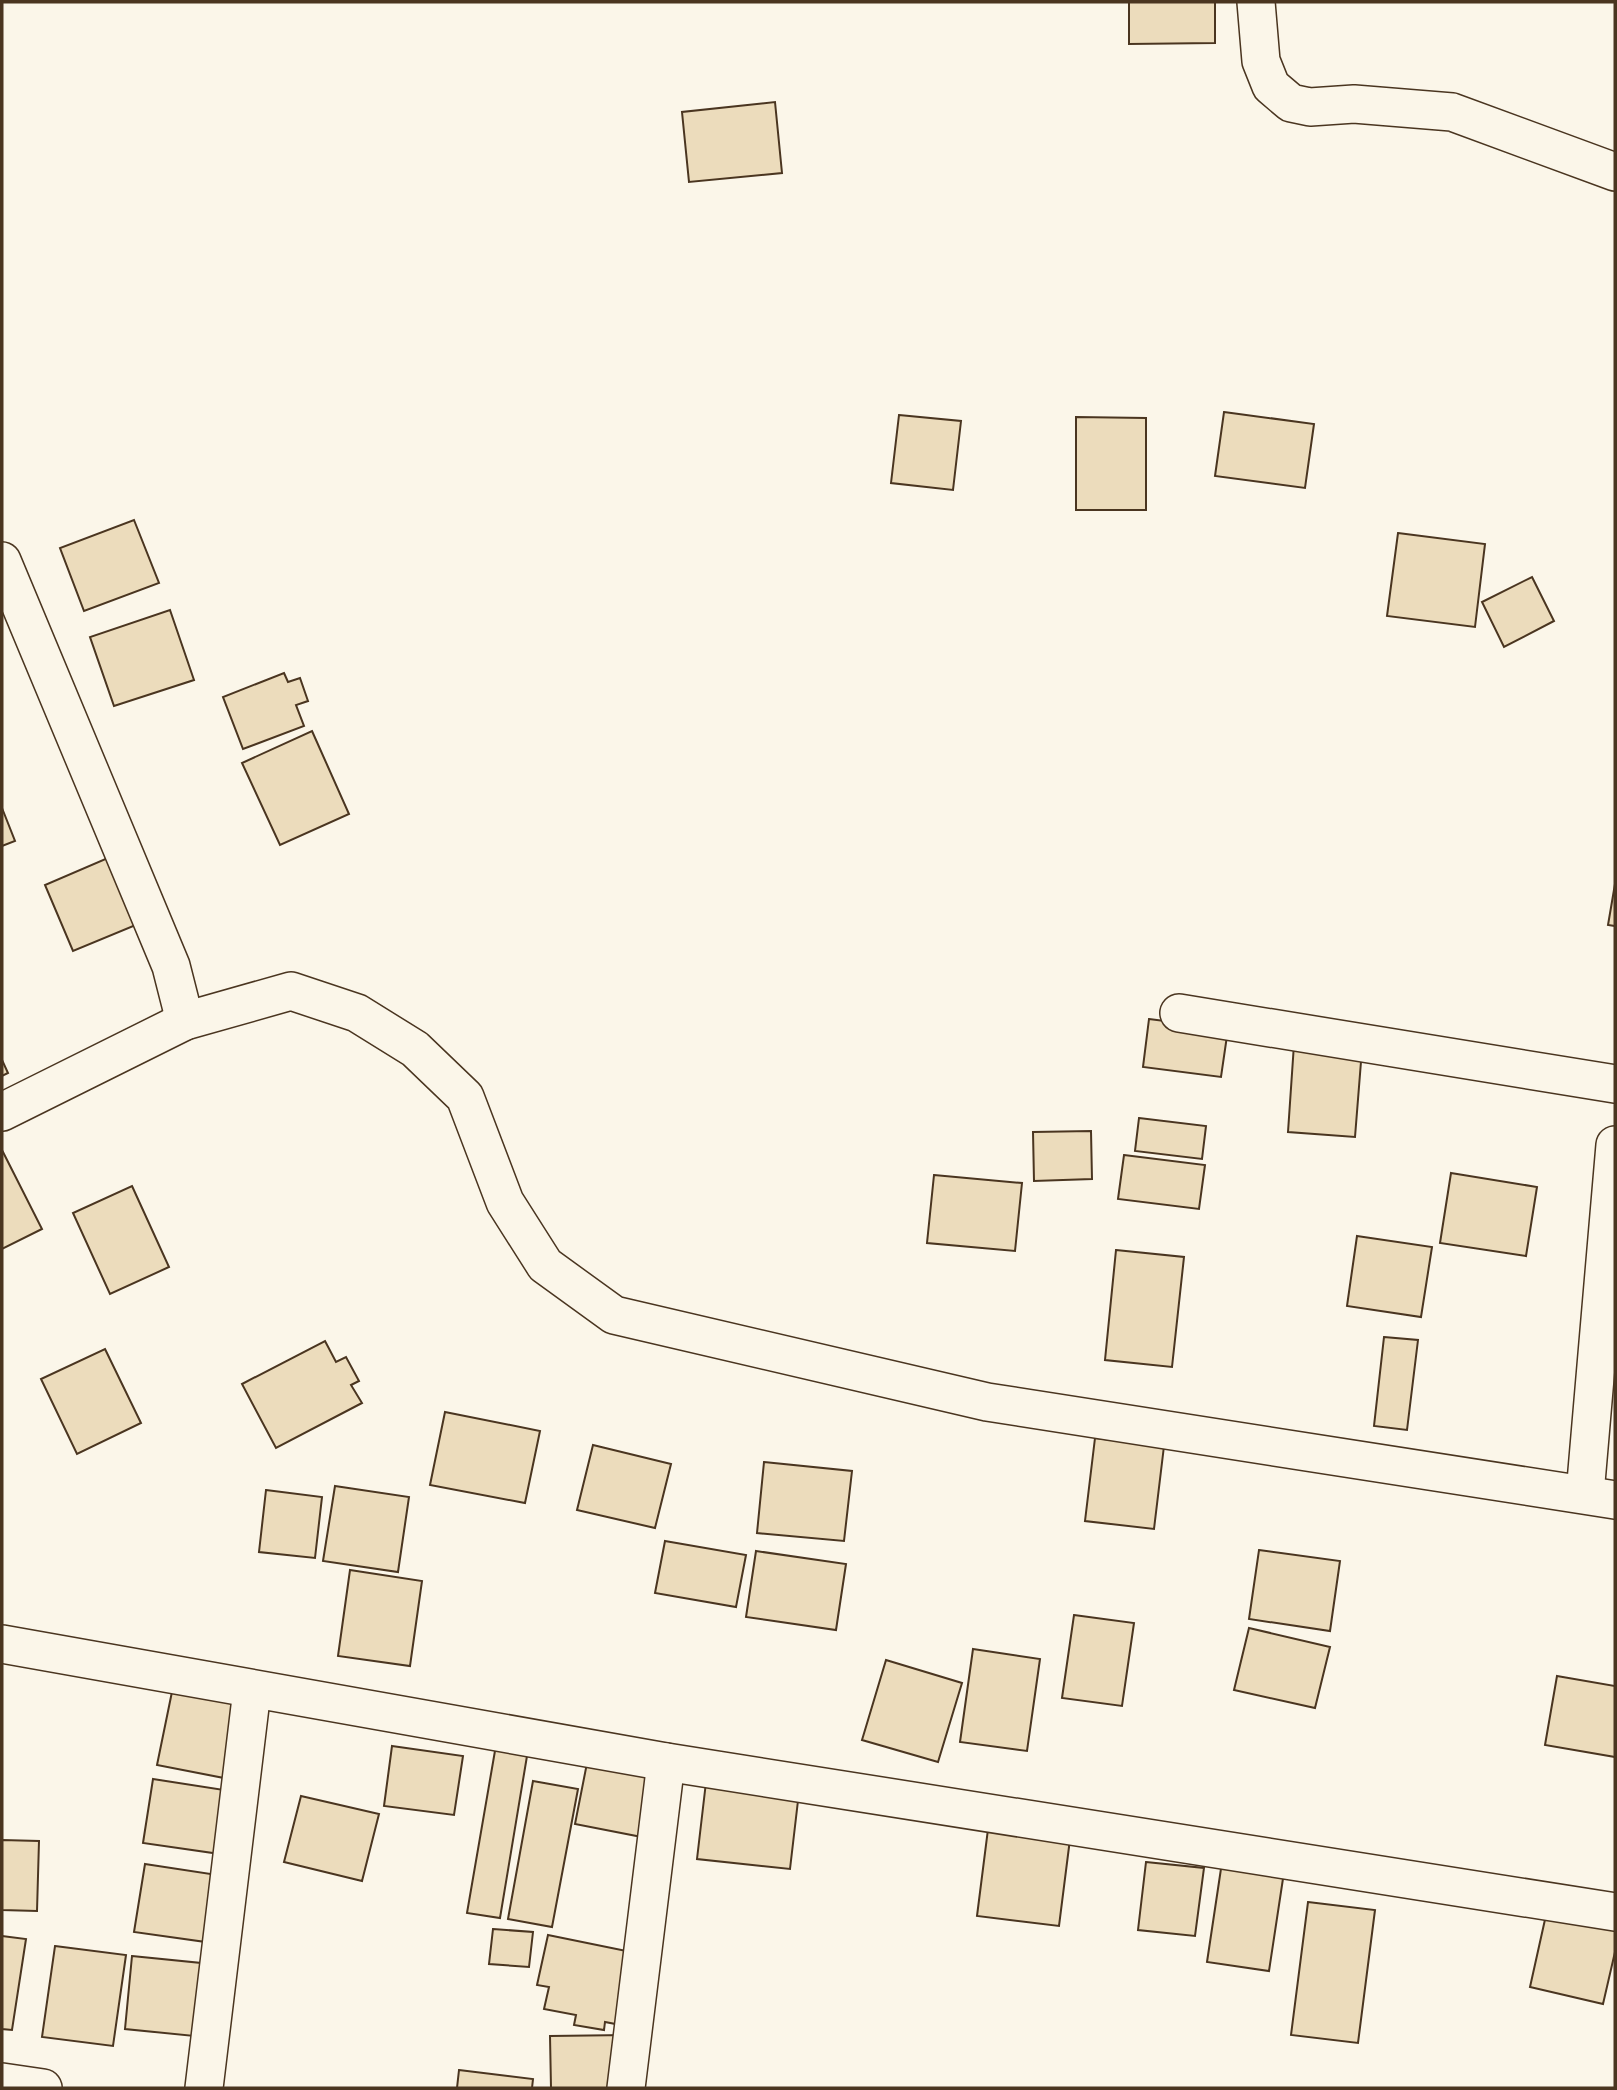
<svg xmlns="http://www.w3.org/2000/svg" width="1617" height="2090" font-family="Commissioner,sans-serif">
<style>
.building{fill:#ecdcbc;stroke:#4a3520;stroke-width:2}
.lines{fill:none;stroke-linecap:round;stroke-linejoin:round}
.minor-casing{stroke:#4a3520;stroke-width:40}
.minor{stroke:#fbf6e9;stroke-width:37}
</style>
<rect width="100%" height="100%" fill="#fbf6e9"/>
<g class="building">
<polygon points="1129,2 1215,2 1215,43 1129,44"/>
<polygon points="775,102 782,173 689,182 682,112"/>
<polygon points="1224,412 1314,424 1305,488 1215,476"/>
<polygon points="899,415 961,421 953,490 891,483"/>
<polygon points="1076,417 1146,418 1146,510 1076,510"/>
<polygon points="134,520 159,583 84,611 60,548"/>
<polygon points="1398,533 1485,544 1475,627 1387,616"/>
<polygon points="1532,577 1554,621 1504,647 1482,602"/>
<polygon points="170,610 194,680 114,706 90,637"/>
<polygon points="284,673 288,682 300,678 308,701 296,705 304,726 243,749 223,697"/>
<polygon points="312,731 349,814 280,845 242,763"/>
<polygon points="2,808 15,841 2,846"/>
<polygon points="131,848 160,915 73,951 45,885"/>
<polygon points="1615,884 1615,926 1608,925"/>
<polygon points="1149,1019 1228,1029 1221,1077 1143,1067"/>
<polygon points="1294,1044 1362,1049 1355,1137 1288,1132"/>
<polygon points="2,1060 8,1073 2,1076"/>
<polygon points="1139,1118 1206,1126 1202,1159 1135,1151"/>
<polygon points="1091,1131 1092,1179 1034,1181 1033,1132"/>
<polygon points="3,1152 42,1229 2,1249 2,1153"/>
<polygon points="1124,1155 1205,1165 1199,1209 1118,1199"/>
<polygon points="1451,1173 1537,1187 1526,1256 1440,1243"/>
<polygon points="934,1175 1022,1183 1015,1251 927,1243"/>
<polygon points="132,1186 169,1267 110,1294 73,1213"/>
<polygon points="1357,1236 1432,1247 1421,1317 1347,1306"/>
<polygon points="1116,1250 1184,1257 1172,1367 1105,1360"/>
<polygon points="1384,1337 1418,1340 1407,1430 1374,1426"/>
<polygon points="325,1341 336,1362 346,1357 359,1381 351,1385 362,1403 276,1448 242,1384"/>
<polygon points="105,1349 141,1423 77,1454 41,1379"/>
<polygon points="445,1412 540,1431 525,1503 430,1485"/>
<polygon points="1095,1438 1164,1446 1154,1529 1085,1521"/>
<polygon points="593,1445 671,1464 655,1528 577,1510"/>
<polygon points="764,1462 852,1471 844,1541 757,1533"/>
<polygon points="335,1486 409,1497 398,1572 323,1561"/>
<polygon points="266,1490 322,1497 315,1558 259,1552"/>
<polygon points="665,1541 746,1555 736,1607 655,1593"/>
<polygon points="1259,1550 1340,1561 1330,1631 1249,1619"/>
<polygon points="756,1551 846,1564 836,1630 746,1617"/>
<polygon points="350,1570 422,1581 410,1666 338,1656"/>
<polygon points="1074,1615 1134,1623 1122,1706 1062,1698"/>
<polygon points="1249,1628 1330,1647 1315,1708 1234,1690"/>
<polygon points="973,1649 1040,1659 1027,1751 960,1742"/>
<polygon points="886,1660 962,1683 938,1762 862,1740"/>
<polygon points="1557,1676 1615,1686 1615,1757 1545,1745"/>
<polygon points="174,1682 241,1696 224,1778 157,1765"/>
<polygon points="496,1745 528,1750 500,1918 467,1913"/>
<polygon points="392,1746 463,1756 454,1815 384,1806"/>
<polygon points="588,1758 665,1772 652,1839 575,1824"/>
<polygon points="153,1779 237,1792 227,1855 143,1843"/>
<polygon points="533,1781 578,1789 552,1927 508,1919"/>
<polygon points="706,1782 799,1792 790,1869 697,1859"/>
<polygon points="301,1796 379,1814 362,1881 284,1862"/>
<polygon points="988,1829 1070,1839 1059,1926 977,1916"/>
<polygon points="2,1840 39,1841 37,1911 2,1910"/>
<polygon points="1146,1862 1204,1868 1195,1936 1138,1930"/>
<polygon points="1222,1862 1284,1872 1269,1971 1207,1962"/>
<polygon points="145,1864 224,1876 213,1943 134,1932"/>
<polygon points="1308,1902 1375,1910 1358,2043 1291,2035"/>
<polygon points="1546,1915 1615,1930 1615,1952 1603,2004 1530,1987"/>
<polygon points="493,1929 533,1932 529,1967 489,1964"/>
<polygon points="548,1935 646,1955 631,2027 605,2022 604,2030 574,2025 576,2015 544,2009 549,1987 537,1985"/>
<polygon points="2,1936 26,1939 12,2030 2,2029"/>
<polygon points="55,1946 126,1955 113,2046 42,2037"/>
<polygon points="132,1956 211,1964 204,2037 125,2029"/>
<polygon points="627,2035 628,2088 551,2088 550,2036"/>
<polygon points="459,2070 533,2079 532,2088 457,2088"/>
</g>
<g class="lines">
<g class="minor-casing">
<g id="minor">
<polyline points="1256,2 1261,61 1271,86 1291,103 1310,107 1354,104 1452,112 1615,172"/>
<polyline points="2,561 171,966 185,1021"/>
<polyline points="1179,1013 1615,1084"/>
<polyline points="2,1112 185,1021 291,991 357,1013 415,1049 465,1097 505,1202 545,1265 614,1315 987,1402 1615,1500"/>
<polyline points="1585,1494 1615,1145"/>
<polyline points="2,1644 666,1762 1615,1912"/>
<polyline points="2,2082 43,2088"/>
<polyline points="204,2088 252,1690"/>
<polyline points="626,2088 666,1762"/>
</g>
</g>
<use href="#minor" class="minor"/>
</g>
<rect width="1617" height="2090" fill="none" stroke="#4a3520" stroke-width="7"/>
</svg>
